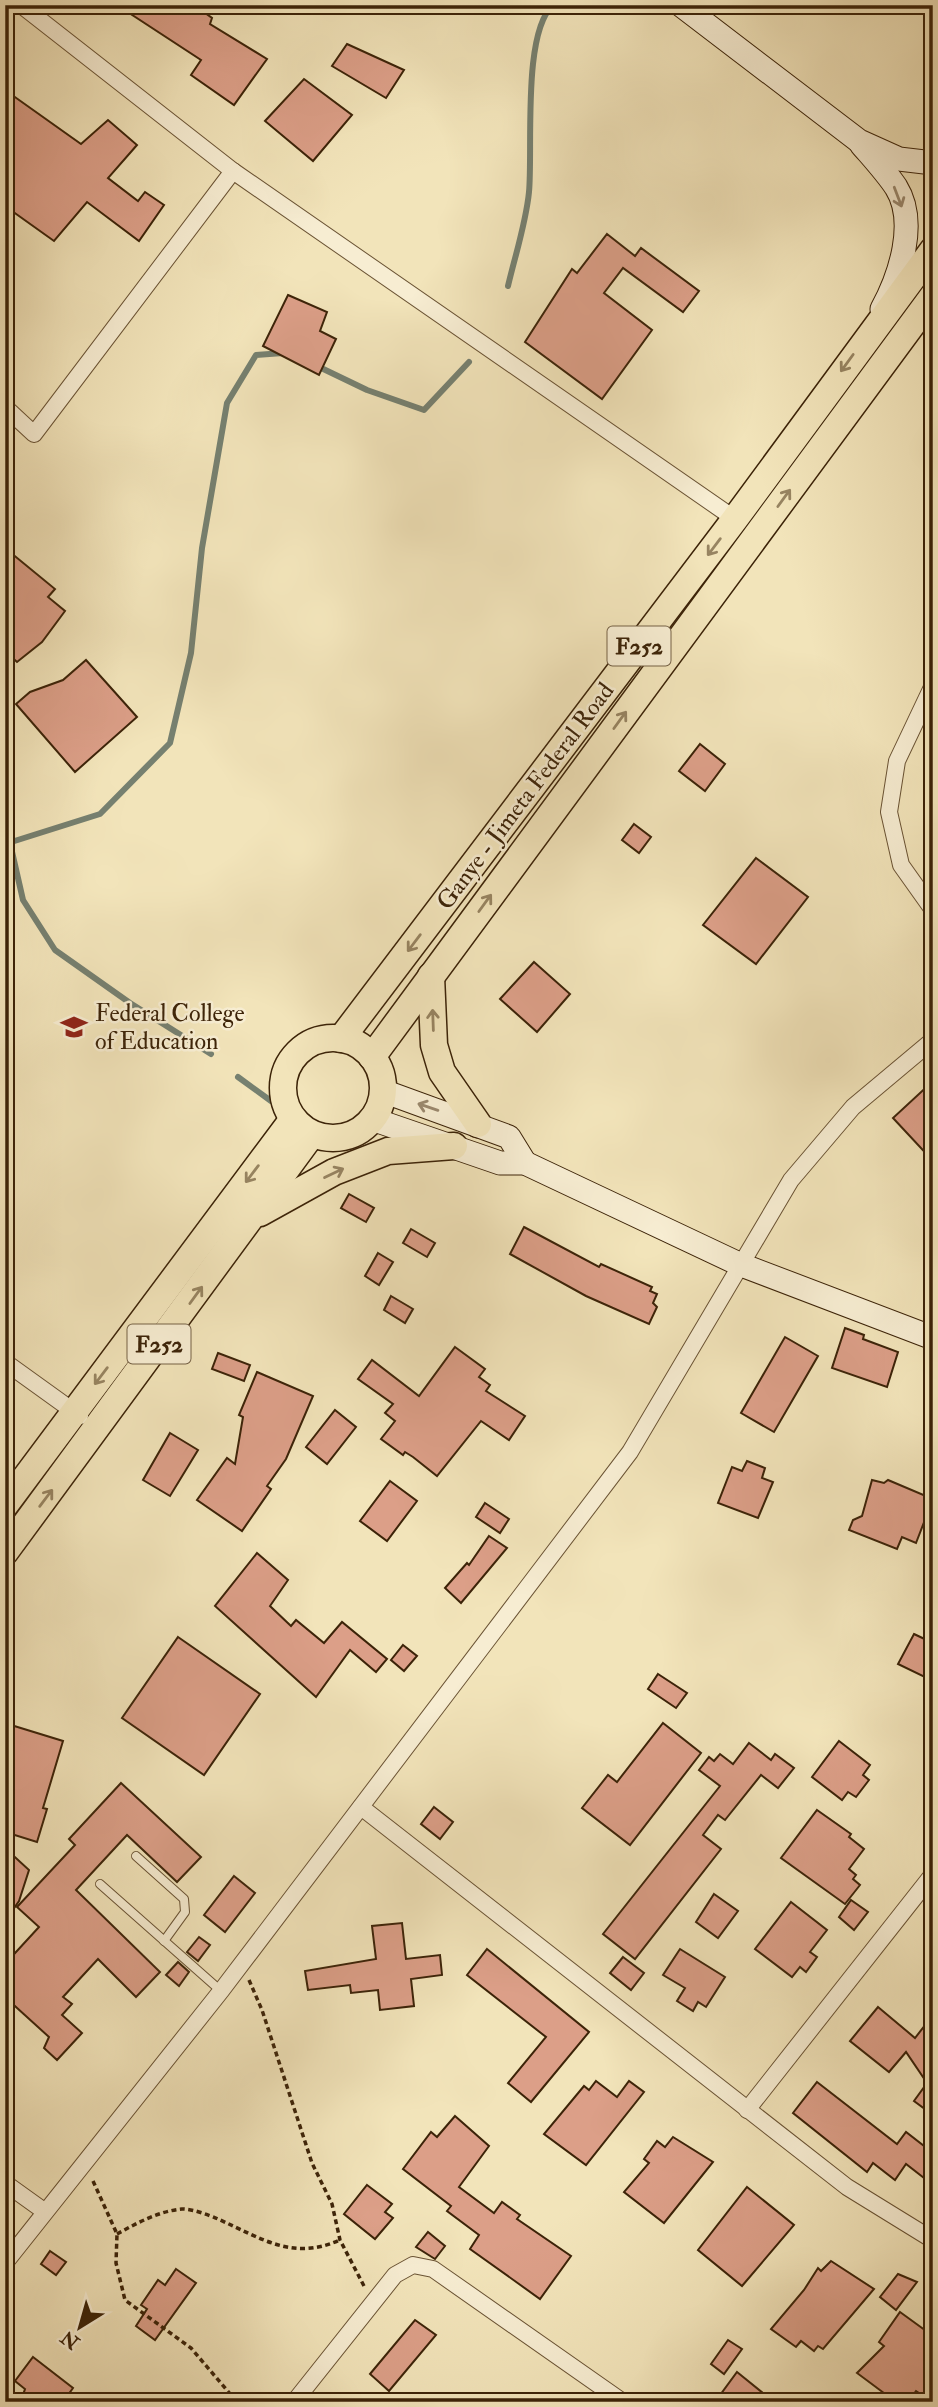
<svg xmlns="http://www.w3.org/2000/svg" width="938" height="2407" font-family="'IM FELL Double Pica',serif">
<style>
.lines{fill:none;stroke-linecap:round;stroke-linejoin:round}
.stream{stroke:#768070;stroke-width:6}
.building{fill:#dc9f88;stroke:#3c2308;stroke-width:2}
.lane-casing{stroke:#6a5334;stroke-width:10}
.street-casing{stroke:#6a5334;stroke-width:18}
.secondary-casing{stroke:#3c2308;stroke-width:25}
.primary-casing{stroke:#3c2308;stroke-width:29}
.path{stroke:#3c2308;stroke-width:3.5;stroke-dasharray:5 3.5;stroke-linecap:butt}
.lane{stroke:#f7edd2;stroke-width:8}
.street{stroke:#f7edd2;stroke-width:16}
.secondary{stroke:#f7edd2;stroke-width:23}
.primary{stroke:#f2e4ba;stroke-width:26}
.oneway{stroke:#9a886d}
.oneway2{stroke:#978461}
.labels{text-anchor:middle;stroke-width:5;stroke-linejoin:round;paint-order:stroke}
.shield{fill:#f7edd2;stroke:#746045;stroke-width:2}
.shield-label{font-size:23px;font-weight:bold;fill:#3c2308}
.street-label{font-size:24px;fill:#3c2308;stroke:#f7edd2}
.poi-label{font-size:24px;fill:#3c2308;stroke:#f7edd2;text-anchor:start}
</style>
<rect width="100%" height="100%" fill="#f2e4ba"/>
<filter id="stains"><feTurbulence type="fractalNoise" baseFrequency=".00286" numOctaves="4"/><feColorMatrix values="0 0 0 0 .2 0 0 0 0 .09 0 0 0 0 .02 0 0 0 .5 -.17"/></filter>
<radialGradient id="worn" r=".72"><stop offset=".6" stop-color="#630" stop-opacity="0"/><stop offset="1" stop-color="#630" stop-opacity=".3"/></radialGradient>
<g class="lines">
<g class="stream">
<path d="M508,286C515,256 526,223 529,192C533,150 522,33 553,5"/>
<polyline points="315,365 367,390 424,410 469,362"/>
<polyline points="10,843 23,900 55,950 130,1003 211,1054"/>
<polyline points="5,844 100,814 170,743 191,653 202,548 227,403 256,355 283,353"/>
<polyline points="238,1077 271,1101"/>
</g>
</g>
<g class="building">
<polygon points="117,5 194,5 212,18 210,24 267,59 234,105 191,75 201,60"/>
<polygon points="347,44 404,70 386,98 332,66"/>
<polygon points="304,79 352,115 313,161 265,121"/>
<polygon points="5,90 81,144 108,120 137,145 108,178 138,201 145,192 164,205 139,241 87,202 54,241 5,206"/>
<polygon points="607,234 635,256 641,248 699,291 683,312 623,268 604,293 652,330 602,399 525,342 572,269 577,273"/>
<polygon points="288,295 327,312 320,331 336,339 319,375 263,346"/>
<polygon points="5,548 55,589 48,597 65,611 42,642 17,662 5,651"/>
<polygon points="86,660 137,717 75,772 16,704 30,692 63,680"/>
<polygon points="700,744 725,764 705,791 679,771"/>
<polygon points="634,824 651,837 639,853 622,840"/>
<polygon points="756,858 808,897 756,964 703,925"/>
<polygon points="534,962 570,994 537,1032 500,999"/>
<polygon points="933,1081 933,1161 893,1118"/>
<polygon points="349,1194 374,1208 366,1222 341,1208"/>
<polygon points="524,1227 599,1267 601,1264 652,1287 650,1291 657,1294 653,1303 657,1307 649,1324 586,1296 510,1254"/>
<polygon points="411,1229 435,1243 427,1257 403,1243"/>
<polygon points="378,1253 393,1262 379,1285 365,1276"/>
<polygon points="391,1296 413,1309 405,1323 384,1310"/>
<polygon points="845,1328 864,1335 863,1339 898,1352 887,1387 832,1368"/>
<polygon points="785,1337 818,1356 774,1432 741,1413"/>
<polygon points="455,1347 485,1369 479,1377 490,1385 486,1391 525,1416 509,1440 481,1421 437,1476 413,1457 405,1452 403,1455 381,1439 395,1421 385,1413 393,1404 358,1379 372,1360 419,1396"/>
<polygon points="218,1353 250,1365 244,1381 212,1369"/>
<polygon points="257,1372 313,1396 286,1459 267,1486 271,1489 242,1531 197,1500 227,1458 235,1464 243,1417 239,1415"/>
<polygon points="335,1410 356,1427 327,1464 306,1447"/>
<polygon points="170,1433 198,1450 170,1496 143,1480"/>
<polygon points="747,1461 765,1468 762,1478 773,1482 758,1518 718,1503 732,1467 742,1471"/>
<polygon points="872,1480 884,1483 888,1480 933,1499 916,1543 902,1537 897,1549 849,1530 853,1520 862,1516"/>
<polygon points="390,1481 417,1501 387,1541 360,1521"/>
<polygon points="485,1503 509,1519 500,1533 476,1517"/>
<polygon points="489,1536 507,1548 461,1603 445,1588 467,1563 469,1565"/>
<polygon points="257,1553 288,1580 270,1606 291,1626 296,1620 324,1643 342,1622 387,1659 376,1672 350,1650 316,1697 215,1606"/>
<polygon points="914,1634 933,1643 933,1681 898,1664"/>
<polygon points="178,1637 260,1694 204,1775 122,1718"/>
<polygon points="403,1645 417,1656 404,1671 391,1660"/>
<polygon points="658,1674 687,1693 676,1708 648,1689"/>
<polygon points="663,1723 701,1753 630,1845 582,1808 608,1775 617,1782"/>
<polygon points="11,1725 63,1741 43,1808 47,1809 37,1842 5,1832 5,1744"/>
<polygon points="839,1741 870,1765 863,1775 869,1780 856,1797 848,1792 842,1800 812,1777"/>
<polygon points="749,1743 771,1760 775,1754 794,1768 778,1788 761,1775 725,1820 718,1815 703,1835 721,1849 635,1959 603,1934 720,1786 699,1770 709,1757 714,1761 720,1754 733,1764"/>
<polygon points="121,1783 201,1857 177,1882 127,1835 76,1890 160,1972 136,1997 98,1959 63,1997 72,2004 62,2015 82,2033 57,2060 44,2048 49,2037 5,1997 5,1964 39,1927 17,1907 75,1845 69,1839"/>
<polygon points="434,1807 453,1822 440,1839 421,1824"/>
<polygon points="817,1810 851,1834 849,1837 864,1849 849,1869 856,1875 853,1879 860,1885 845,1904 781,1858"/>
<polygon points="5,1848 29,1870 19,1901 5,1921"/>
<polygon points="234,1876 255,1893 225,1932 204,1915"/>
<polygon points="714,1894 738,1911 718,1938 696,1922"/>
<polygon points="851,1900 868,1912 854,1930 839,1917"/>
<polygon points="791,1902 827,1930 810,1952 817,1957 806,1972 800,1967 792,1977 755,1949"/>
<polygon points="402,1923 406,1959 440,1955 442,1975 411,1979 414,2006 380,2010 378,1990 351,1993 350,1985 308,1990 305,1971 376,1959 372,1926"/>
<polygon points="199,1937 210,1945 198,1961 187,1952"/>
<polygon points="487,1949 589,2032 531,2102 508,2083 546,2037 467,1975"/>
<polygon points="680,1949 725,1977 706,2007 698,2002 693,2011 677,2001 685,1988 663,1975"/>
<polygon points="623,1957 644,1973 631,1990 610,1973"/>
<polygon points="178,1962 189,1972 179,1986 166,1975"/>
<polygon points="878,2007 915,2038 933,2015 933,2115 914,2101 927,2083 906,2052 889,2072 850,2041"/>
<polygon points="596,2081 617,2097 629,2081 644,2092 586,2165 544,2134 584,2086 589,2090"/>
<polygon points="817,2082 897,2144 906,2132 933,2153 933,2185 906,2164 895,2180 873,2163 867,2172 793,2113"/>
<polygon points="455,2116 489,2146 459,2187 494,2213 502,2202 520,2215 517,2219 571,2256 540,2299 470,2249 479,2235 447,2211 451,2206 403,2169 431,2132 437,2137"/>
<polygon points="673,2137 713,2162 664,2223 624,2192 649,2163 644,2159 657,2141 665,2147"/>
<polygon points="367,2185 392,2204 385,2212 393,2218 375,2239 344,2214"/>
<polygon points="747,2187 794,2225 742,2286 698,2250"/>
<polygon points="428,2232 445,2246 435,2259 416,2247"/>
<polygon points="50,2251 66,2262 56,2275 41,2264"/>
<polygon points="831,2261 874,2289 823,2349 818,2346 814,2351 801,2341 796,2347 771,2329 804,2290 818,2268 821,2271"/>
<polygon points="176,2269 196,2283 155,2340 136,2326 147,2309 141,2305 158,2280 165,2285"/>
<polygon points="898,2274 917,2282 896,2310 880,2297"/>
<polygon points="900,2312 933,2336 933,2402 916,2391 908,2402 896,2402 857,2373 884,2346 879,2342"/>
<polygon points="415,2320 436,2335 389,2391 370,2374"/>
<polygon points="728,2340 742,2349 724,2374 711,2364"/>
<polygon points="33,2357 73,2388 63,2402 32,2402 23,2395 25,2389 15,2381"/>
<polygon points="737,2372 774,2402 715,2402"/>
</g>
<g class="lines">
<g class="lane-casing">
<g id="lane">
<polyline points="136,1856 184,1899 185,1912 164,1941"/>
<polyline points="100,1884 221,1991"/>
</g>
</g>
<g class="street-casing">
<g id="street">
<polyline points="21,5 233,171 735,519"/>
<polyline points="5,407 34,434 233,171"/>
<polyline points="933,685 897,761 889,812 901,865 933,910"/>
<polyline points="5,1362 80,1416"/>
<polyline points="361,1807 847,2187 933,2240"/>
<polyline points="747,2110 933,1874"/>
<polyline points="5,2183 44,2211"/>
<polyline points="5,2263 221,1991 630,1452 791,1180 853,1107 933,1040"/>
<polyline points="294,2402 395,2275 413,2265 433,2269 623,2402"/>
</g>
</g>
<g class="secondary-casing">
<g id="secondary">
<polyline points="681,5 859,141 899,159 933,163"/>
<path d="M861,144C873,158 886,172 896,187C918,222 900,276 882,309"/>
<polyline points="383,1091 509,1137 525,1163"/>
<polyline points="372,1119 500,1163 525,1163 739,1264 933,1338"/>
</g>
</g>
<g class="primary-casing">
<g id="primary">
<polyline points="431,976 434,1045 442,1072 478,1124"/>
<circle cx="333" cy="1088" r="50"/>
<polyline points="341,1039 735,519 933,250"/>
<polyline points="372,1057 933,296"/>
<polyline points="260,1213 334,1172 388,1151 454,1146"/>
<polyline points="5,1505 293,1119"/>
<polyline points="5,1552 312,1134"/>
</g>
</g>
<g class="path">
<polyline points="249,1980 262,2010 312,2163 332,2204 340,2240 364,2286"/>
<polyline points="93,2181 117,2234 116,2263 125,2300 191,2348 237,2402"/>
<path d="M117,2234C137,2223 159,2211 182,2209C193,2209 209,2215 218,2219C263,2239 292,2261 340,2240"/>
</g>
<use href="#lane" class="lane"/>
<use href="#street" class="street"/>
<use href="#secondary" class="secondary"/>
<use href="#primary" class="primary"/>
</g>
<defs><path id="oneway-shaft" d="M-6 0H5M1.5-3L5.5 0L1.5 3" fill="none" stroke-width="1.6" stroke-linecap="round" stroke-linejoin="round" transform="scale(1.75)"/></defs>
<g class="oneway">
<use href="#oneway-shaft" transform="translate(898 197) rotate(69)"/>
<use href="#oneway-shaft" transform="translate(428 1107) rotate(-161)"/>
</g>
<g class="oneway2">
<use href="#oneway-shaft" transform="translate(847 363) rotate(126)"/>
<use href="#oneway-shaft" transform="translate(784 498) rotate(-54)"/>
<use href="#oneway-shaft" transform="translate(714 547) rotate(127)"/>
<use href="#oneway-shaft" transform="translate(620 720) rotate(-54)"/>
<use href="#oneway-shaft" transform="translate(485 903) rotate(-54)"/>
<use href="#oneway-shaft" transform="translate(414 943) rotate(127)"/>
<use href="#oneway-shaft" transform="translate(433 1020) rotate(-92)"/>
<use href="#oneway-shaft" transform="translate(334 1173) rotate(-26)"/>
<use href="#oneway-shaft" transform="translate(252 1174) rotate(127)"/>
<use href="#oneway-shaft" transform="translate(196 1295) rotate(-54)"/>
<use href="#oneway-shaft" transform="translate(101 1376) rotate(127)"/>
<use href="#oneway-shaft" transform="translate(46 1498) rotate(-53)"/>
</g>
<defs>
<g id="school-bare" transform="scale(2.1)"><path d="M0-5L7-2L0 1L-7-2ZM-4 1L0 2.5L4 1V4Q0 6-4 4Z" fill="#8f2418" stroke="#f7edd2" stroke-width="2.5" paint-order="stroke"/></g>
</defs>
<g fill-rule="evenodd">
<use href="#school-bare" x="74" y="1027"/>
</g>
<g class="labels">
<g class="shield">
<rect x="607.5" y="626.5" width="63" height="39" rx="5"/>
<rect x="127.5" y="1324.5" width="63" height="39" rx="5"/>
</g>
<g class="shield-label">
<text x="639" y="654">F252</text>
<text x="159" y="1352">F252</text>
</g>
<g class="street-label">
<text transform="translate(525 796) rotate(-53)" y="8">Ganye - Jimeta Federal Road</text>
</g>
<g class="poi-label">
<text x="95" y="1021">Federal College<tspan x="95" dy="28">of Education</tspan></text>
</g>
</g>
<rect width="938" height="2407" fill="none" stroke="#f2e4ba" stroke-width="28"/>
<rect x="7" y="7" width="924" height="2393" fill="none" stroke="#3c2308" stroke-width="3.5"/>
<rect x="14" y="14" width="910" height="2379" fill="none" stroke="#3c2308" stroke-width="2"/>
<g transform="translate(80 2327) rotate(217)" stroke="#f7edd2" stroke-width="5" paint-order="stroke">
<path d="M0-5L12 26L0 18L-12 26Z" fill="#3c2308"/>
<text y="-10" font-size="19" font-weight="bold" text-anchor="middle" fill="#3c2308">N</text>
</g>
<rect width="100%" height="100%" filter="url(#stains)"/>
<rect width="100%" height="100%" fill="url(#worn)"/>
</svg>
